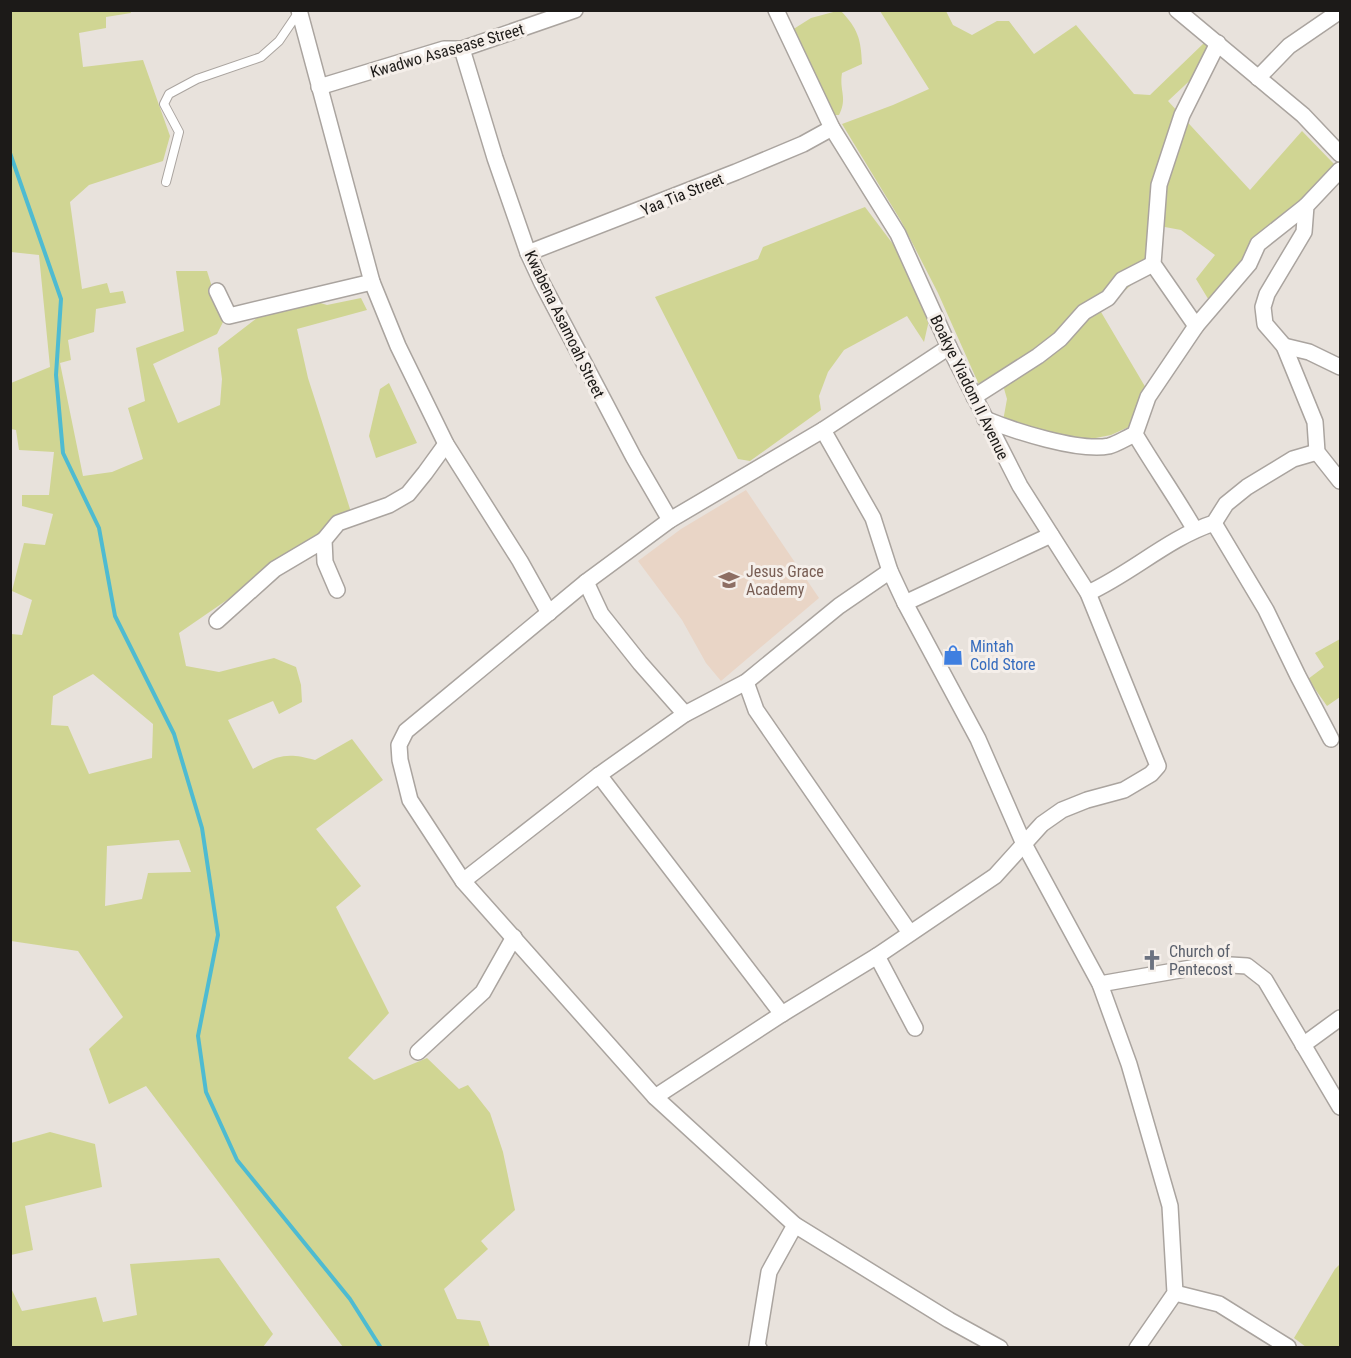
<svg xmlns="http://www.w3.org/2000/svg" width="1351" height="1358" font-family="'Roboto Condensed',sans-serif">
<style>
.education{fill:#e9d5c6}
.green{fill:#d0d593;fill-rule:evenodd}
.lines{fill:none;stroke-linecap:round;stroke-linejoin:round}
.stream{stroke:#4ebbd1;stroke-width:4}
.lane-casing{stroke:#aaa49f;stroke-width:10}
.street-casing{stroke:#aaa49f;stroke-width:18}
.lane{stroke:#fff;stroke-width:8}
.street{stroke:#fff;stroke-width:15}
.labels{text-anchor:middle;stroke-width:6;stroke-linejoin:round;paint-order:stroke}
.street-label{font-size:16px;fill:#1c1a18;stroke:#f5efea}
.education-label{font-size:16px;fill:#785e54;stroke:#f5efea;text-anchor:start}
.shop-label{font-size:16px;fill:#366cbe;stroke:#f5efea;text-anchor:start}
.worship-label{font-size:16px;fill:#5b616d;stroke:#f5efea;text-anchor:start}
</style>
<rect width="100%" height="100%" fill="#e8e2dc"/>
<polygon class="education" points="746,490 819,598 721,681 706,663 682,620 638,561 681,529"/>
<g class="green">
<path d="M11,11H130L131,13L106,17V28L79,33L83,67L143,60L170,136L163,161L89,185L70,202L82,289L107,283L110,293L123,291L126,303L96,309L94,332L68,340L71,360L60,363L83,476L112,472L143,459L128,408L145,401L136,348L184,331L176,271H207L223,322L217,334L153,364L178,423L220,405L222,379L218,348L262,314L311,300L327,305L361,298L367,310L297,329L308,378L351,512L332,522L298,551L179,633L186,666L219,672L274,658L296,667L301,685L302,702L279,714L273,701L228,720L253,769C278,755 287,752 315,760L352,739L383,780L316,829L361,886L336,907L389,1013L348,1058L374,1080L427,1058L459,1089L468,1085L490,1113L503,1152L515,1210L481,1241L488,1249L444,1289L457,1319L480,1321L490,1347H343L146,1086L109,1104L89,1049L123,1017L78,951L11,941V634L22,635L32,600L12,591L24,543L45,545L53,514L22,506V495H49L54,452L19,450L16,430L11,429V383L50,367L39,255L11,252ZM93,674L153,724L152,758L89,774L68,726L51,725L53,696ZM179,840L191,872L148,873L142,899L105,906L107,846Z"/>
<path d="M837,11H841C858,29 861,39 862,64L842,73C839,91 848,98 839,115H833L792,30L811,18Z"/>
<polygon points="880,11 946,11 953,25 972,35 997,21 1009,21 1034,54 1076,25 1134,94 1150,95 1204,43 1216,56 1168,101 1250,190 1302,131 1334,164 1295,209 1245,258 1210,302 1196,279 1215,255 1181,230 1154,225 1149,269 1101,312 1153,400 1133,425 1111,435 1080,441 1003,421 1007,399 1003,385 980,387 938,293 901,221 842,124 893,105 929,89"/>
<polygon points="865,207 902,256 929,320 924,342 907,316 844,350 828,372 819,396 821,410 750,461 738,459 655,297 758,259 763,247"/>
<polygon points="389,383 417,443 376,458 369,436 380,389"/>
<polygon points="1340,639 1340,697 1327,706 1308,679 1324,667 1315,653"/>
<polygon points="50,1132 95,1144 102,1187 25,1206 33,1250 11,1255 11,1143"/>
<polygon points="219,1258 273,1334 263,1347 11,1347 11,1288 22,1311 96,1297 103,1322 137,1315 130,1264"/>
<polygon points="1340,1264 1340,1347 1306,1347 1294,1338 1335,1269"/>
</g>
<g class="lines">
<polyline class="stream" points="10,153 61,299 56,375 63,453 99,528 115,616 174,734 202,828 218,935 198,1036 206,1092 237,1160 350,1299 381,1348"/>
<g class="lane-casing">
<polyline id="lane" points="166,182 179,132 164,104 169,94 197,79 261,57 279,41 298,13"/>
</g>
<g class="street-casing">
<g id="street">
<polyline points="299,10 372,282 398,346 446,444 520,561 549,613"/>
<polyline points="1177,10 1303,115 1340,154"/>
<polyline points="1218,43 1182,115 1159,185 1153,264 1196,326 1249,264 1258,244 1306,206"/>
<polyline points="462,49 495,158 528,253 542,283 634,458 670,520"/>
<polyline points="1258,78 1289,46 1340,11"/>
<polyline points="319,87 444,49 462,49 575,10"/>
<polyline points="1340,170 1306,206 1304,232 1267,294 1263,307 1265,324 1284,346 1315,422 1317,452 1340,481"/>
<polyline points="528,253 736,172 803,144 832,128"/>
<polyline points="217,291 229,316 372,282"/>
<polyline points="1284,346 1309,352 1340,367"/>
<polyline points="949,347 823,430 670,520 586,582 406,731 399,745 400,760 410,800 463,881 655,1097 795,1225 949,1320 1000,1348"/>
<polyline points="974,397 1038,356 1060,339 1084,312 1108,298 1122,280 1153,264"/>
<path d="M985,419C1014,431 1079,452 1109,446C1117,444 1126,438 1135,434"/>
<polyline points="823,430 873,518 890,571 905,603 978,739 1023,842 1100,984 1129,1064 1170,1206 1175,1293 1137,1348"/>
<polyline points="1214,523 1266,610 1298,676 1331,739"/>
<path d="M1195,530C1176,497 1154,466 1135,434L1148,397L1196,326"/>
<polyline points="586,582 601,614 640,663 685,714"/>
<polyline points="337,590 325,562 324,540 338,523 389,505 408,494 425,473 446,444"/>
<path d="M1088,593C1132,573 1168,538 1214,523L1226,504L1247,487L1293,459L1317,452"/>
<polyline points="905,603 1051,535"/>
<polyline points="217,621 275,569 324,540"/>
<polyline points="746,682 756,710 910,933"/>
<polyline points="599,775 782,1014"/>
<polyline points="463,881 599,775 685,714 746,682 839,606 890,571"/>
<polyline points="877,956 915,1028"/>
<polyline points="1100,984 1214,964 1247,966 1265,980 1340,1107"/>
<polyline points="1303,1045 1340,1018"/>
<polyline points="418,1052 483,992 514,937"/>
<polyline points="655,1097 782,1014 877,956 995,876 1042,824 1062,810 1087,800 1124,790 1151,774 1158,766 1088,593 1020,486 949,347 898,234 832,128 776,10"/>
<polyline points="1175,1293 1219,1304 1288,1347"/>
<polyline points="759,1348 757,1346 769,1272 795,1225"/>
</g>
</g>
<use href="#lane" class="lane"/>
<use href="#street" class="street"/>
</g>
<defs>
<g id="school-bare" transform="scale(1.62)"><path d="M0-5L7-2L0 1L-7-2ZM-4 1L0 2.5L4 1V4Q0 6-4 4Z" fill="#8d6e63" stroke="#f5efea" stroke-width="2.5" paint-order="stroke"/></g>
<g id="shop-bare" transform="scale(1.62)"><path d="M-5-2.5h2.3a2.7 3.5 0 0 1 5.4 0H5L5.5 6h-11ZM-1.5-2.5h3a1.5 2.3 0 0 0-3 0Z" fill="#3f7fe0" stroke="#f5efea" stroke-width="2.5" paint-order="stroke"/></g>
<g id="church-bare" transform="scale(1.62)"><path d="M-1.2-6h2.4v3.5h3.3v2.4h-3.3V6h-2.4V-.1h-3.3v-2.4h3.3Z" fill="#6b7280" stroke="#f5efea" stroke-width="2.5" paint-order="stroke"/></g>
</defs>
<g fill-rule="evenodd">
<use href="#school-bare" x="729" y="580"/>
<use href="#shop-bare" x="953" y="655"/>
<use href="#church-bare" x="1152" y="960"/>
</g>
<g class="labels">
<g class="street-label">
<text transform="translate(447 50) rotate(-16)" y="6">Kwadwo Asasease Street</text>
<text transform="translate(682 194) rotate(-22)" y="6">Yaa Tia Street</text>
<text transform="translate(565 324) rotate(64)" y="6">Kwabena Asamoah Street</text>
<text transform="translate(970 387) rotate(64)" y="6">Boakye Yiadom II Avenue</text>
</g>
<g class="education-label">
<text x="746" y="577">Jesus Grace<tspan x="746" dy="18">Academy</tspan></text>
</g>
<g class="shop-label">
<text x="970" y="652">Mintah<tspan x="970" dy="18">Cold Store</tspan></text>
</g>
<g class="worship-label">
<text x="1169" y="957">Church of<tspan x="1169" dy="18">Pentecost</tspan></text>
</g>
</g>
<rect width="1351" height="1358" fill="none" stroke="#1c1a18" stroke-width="24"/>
</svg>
